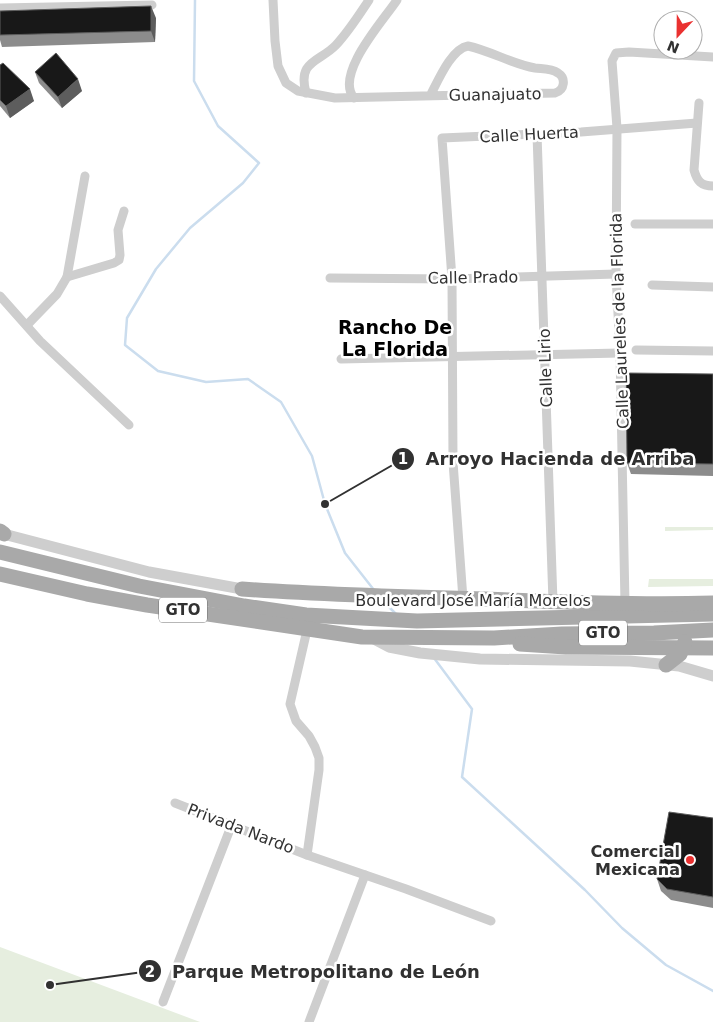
<svg xmlns="http://www.w3.org/2000/svg" width="713" height="1022" font-family="'DejaVu Sans',sans-serif">
<style>
.green{fill:#e6eedf}
.lines{fill:none;stroke-linecap:round;stroke-linejoin:round}
.stream{stroke:#cbddee;stroke-width:2.5}
.minor{stroke:#cecece;stroke-width:9}
.tertiary{stroke:#cecece;stroke-width:11}
.primary{stroke:#a9a9a9;stroke-width:15}
.wall{fill:#8c8c8c}
.shaded-wall{fill:#5d5d5d}
.building{fill:#181818;stroke:#5d5d5d}
.poi-dot{fill:#ea3130;stroke:#fff;stroke-width:2}
.labels{text-anchor:middle;stroke-width:5;stroke-linejoin:round;paint-order:stroke}
.shield{fill:#fff;stroke:#6f6f6f;stroke-width:1}
.shield-label{font-size:15px;font-weight:bold;fill:#313131}
.street-label{font-size:16px;fill:#313131;stroke:#fff}
.poi-label{font-size:16px;font-weight:bold;fill:#313131;stroke:#fff;text-anchor:end}
.quarter-label{font-size:19px;font-weight:bold;fill:#000;stroke:#fff}
.leader{fill:none;stroke:#313131;stroke-width:2}
.callout-dot{fill:#313131;stroke:#fff;stroke-width:2}
.mark-label{font-size:15px;text-anchor:middle;font-weight:bold;fill:#fff}
.callout-label{font-size:18px;text-anchor:middle;font-weight:bold;fill:#313131;stroke:#fff;stroke-width:5;stroke-linejoin:round;paint-order:stroke}
</style>
<rect width="100%" height="100%" fill="#fff"/>
<g class="green">
<polygon points="665,527 713,527 713,530 665,531"/>
<polygon points="649,579 713,579 713,586 648,587"/>
<polygon points="0,947 200,1022 0,1022"/>
</g>
<g class="lines">
<g class="stream">
<polyline points="195,0 194,81 218,126 259,163 243,183 190,228 156,269 127,318 125,345 158,371 206,382 248,379 281,402 312,456 325,504 345,553 374,590"/>
<polyline points="384,602 396,614"/>
<polyline points="434,658 472,709 462,777 585,890 622,928 666,965 713,991"/>
</g>
<g class="minor">
<path d="M273,0L275,41L278,66L286,83L298,91L335,98L555,93C565,90 566,78 558,73C551,68 542,69 535,68C512,64 491,51 468,46C451,49 438,81 430,96"/>
<polyline points="0,8 152,5"/>
<path d="M306,93C297,60 320,62 336,45C349,31 359,15 369,0"/>
<path d="M354,98C334,74 384,20 397,0"/>
<path d="M699,103L694,170C697,181 701,186 713,186"/>
<polyline points="537,134 553,602"/>
<polyline points="635,224 713,224"/>
<polyline points="67,277 114,263 119,260 120,255 118,230 124,211"/>
<polyline points="330,278 452,279 616,274"/>
<polyline points="652,285 713,287"/>
<polyline points="0,296 40,341 129,425"/>
<polyline points="27,325 57,294 67,277 85,176"/>
<polyline points="636,350 713,351"/>
<polyline points="341,359 620,353"/>
<polyline points="463,599 453,462 452,279 442,138 581,132 697,123"/>
<polyline points="625,604 620,353 616,274 617,128 612,61 616,53 629,52 713,57"/>
<polyline points="307,630 290,704 296,721 309,736 315,747 319,758 319,770 307,855"/>
<polyline points="175,803 307,855 406,889 491,921"/>
<polyline points="163,1002 232,824"/>
<polyline points="309,1022 365,875"/>
</g>
<g class="tertiary">
<polyline points="0,533 149,572 242,589"/>
<polyline points="370,637 389,647 420,653 480,659 630,661 679,666 713,676"/>
</g>
<g class="primary">
<polyline points="0,531 4,534"/>
<polyline points="0,552 139,586 244,606 306,615 417,621 713,614"/>
<polyline points="0,574 87,594 147,605 362,637 494,638 562,634 654,633 713,630"/>
<path d="M242,589C323,595 404,597 485,599C561,602 637,605 713,603"/>
<polyline points="520,644 566,647 713,648"/>
<polyline points="666,665 680,654 685,642"/>
</g>
</g>
<g class="wall">
<polygon points="0,11 156,18 155,42 2,47 0,40"/>
<polygon points="0,65 34,101 10,118 0,106"/>
<polygon points="35,72 82,91 62,108 39,83"/>
<polygon points="713,374 713,476 631,474 627,463"/>
<polygon points="713,818 713,908 671,900 661,891 657,879"/>
</g>
<g class="shaded-wall">
<polygon points="151,6 156,18 155,42 151,31"/>
<polygon points="78,79 82,91 62,108 58,97"/>
<polygon points="30,89 34,101 10,118 6,106"/>
</g>
<g class="building">
<polygon points="151,6 151,31 0,35 0,11"/>
<polygon points="56,53 78,79 58,97 35,72"/>
<polygon points="3,63 30,89 6,106 0,100 0,65"/>
<polygon points="626,373 713,374 713,464 627,463"/>
<polygon points="669,812 713,818 713,897 667,889 657,879"/>
</g>
<circle class="poi-dot" cx="690" cy="860" r="5"/>
<g class="labels">
<g class="shield">
<rect x="159" y="597.5" width="48" height="25" rx="4"/>
<rect x="579" y="620.5" width="48" height="25" rx="4"/>
</g>
<g class="shield-label">
<text x="183" y="615">GTO</text>
<text x="603" y="638">GTO</text>
</g>
<g class="street-label">
<text transform="translate(495 94) rotate(-1)" y="6">Guanajuato</text>
<text transform="translate(529 134) rotate(-3)" y="6">Calle Huerta</text>
<text transform="translate(473 277) rotate(-1)" y="6">Calle Prado</text>
<text transform="translate(619 321) rotate(-92)" y="6">Calle Laureles de la Florida</text>
<text transform="translate(545 368) rotate(-92)" y="6">Calle Lirio</text>
<text x="473" y="606">Boulevard José María Morelos</text>
<text transform="translate(241 828) rotate(21)" y="6">Privada Nardo</text>
</g>
<g class="poi-label">
<text x="680" y="857">Comercial<tspan x="680" dy="18">Mexicana</tspan></text>
</g>
<g class="quarter-label">
<text x="395" y="334">Rancho De<tspan x="395" dy="22">La Florida</tspan></text>
</g>
</g>
<path class="leader" d="M325 504L403 459M50 985L150 971"/>
<g class="callout-dot">
<circle cx="325" cy="504" r="5"/>
<circle cx="50" cy="985" r="5"/>
<circle cx="403" cy="459" r="12"/>
<circle cx="150" cy="971" r="12"/>
</g>
<g class="mark-label">
<text x="403" y="464">1</text>
<text x="150" y="977">2</text>
</g>
<g class="callout-label">
<text x="560" y="465">Arroyo Hacienda de Arriba</text>
<text x="326" y="978">Parque Metropolitano de León</text>
</g>
<g transform="translate(678 35) rotate(202)"><circle r="24" fill="#ffffff" stroke="#adadad"/>
<path d="M0-4L9 19L0 12L-9 19Z" fill="#ea3130"/>
<text y="-8" font-size="14" font-weight="bold" text-anchor="middle" fill="#313131">N</text>
</g>
</svg>
